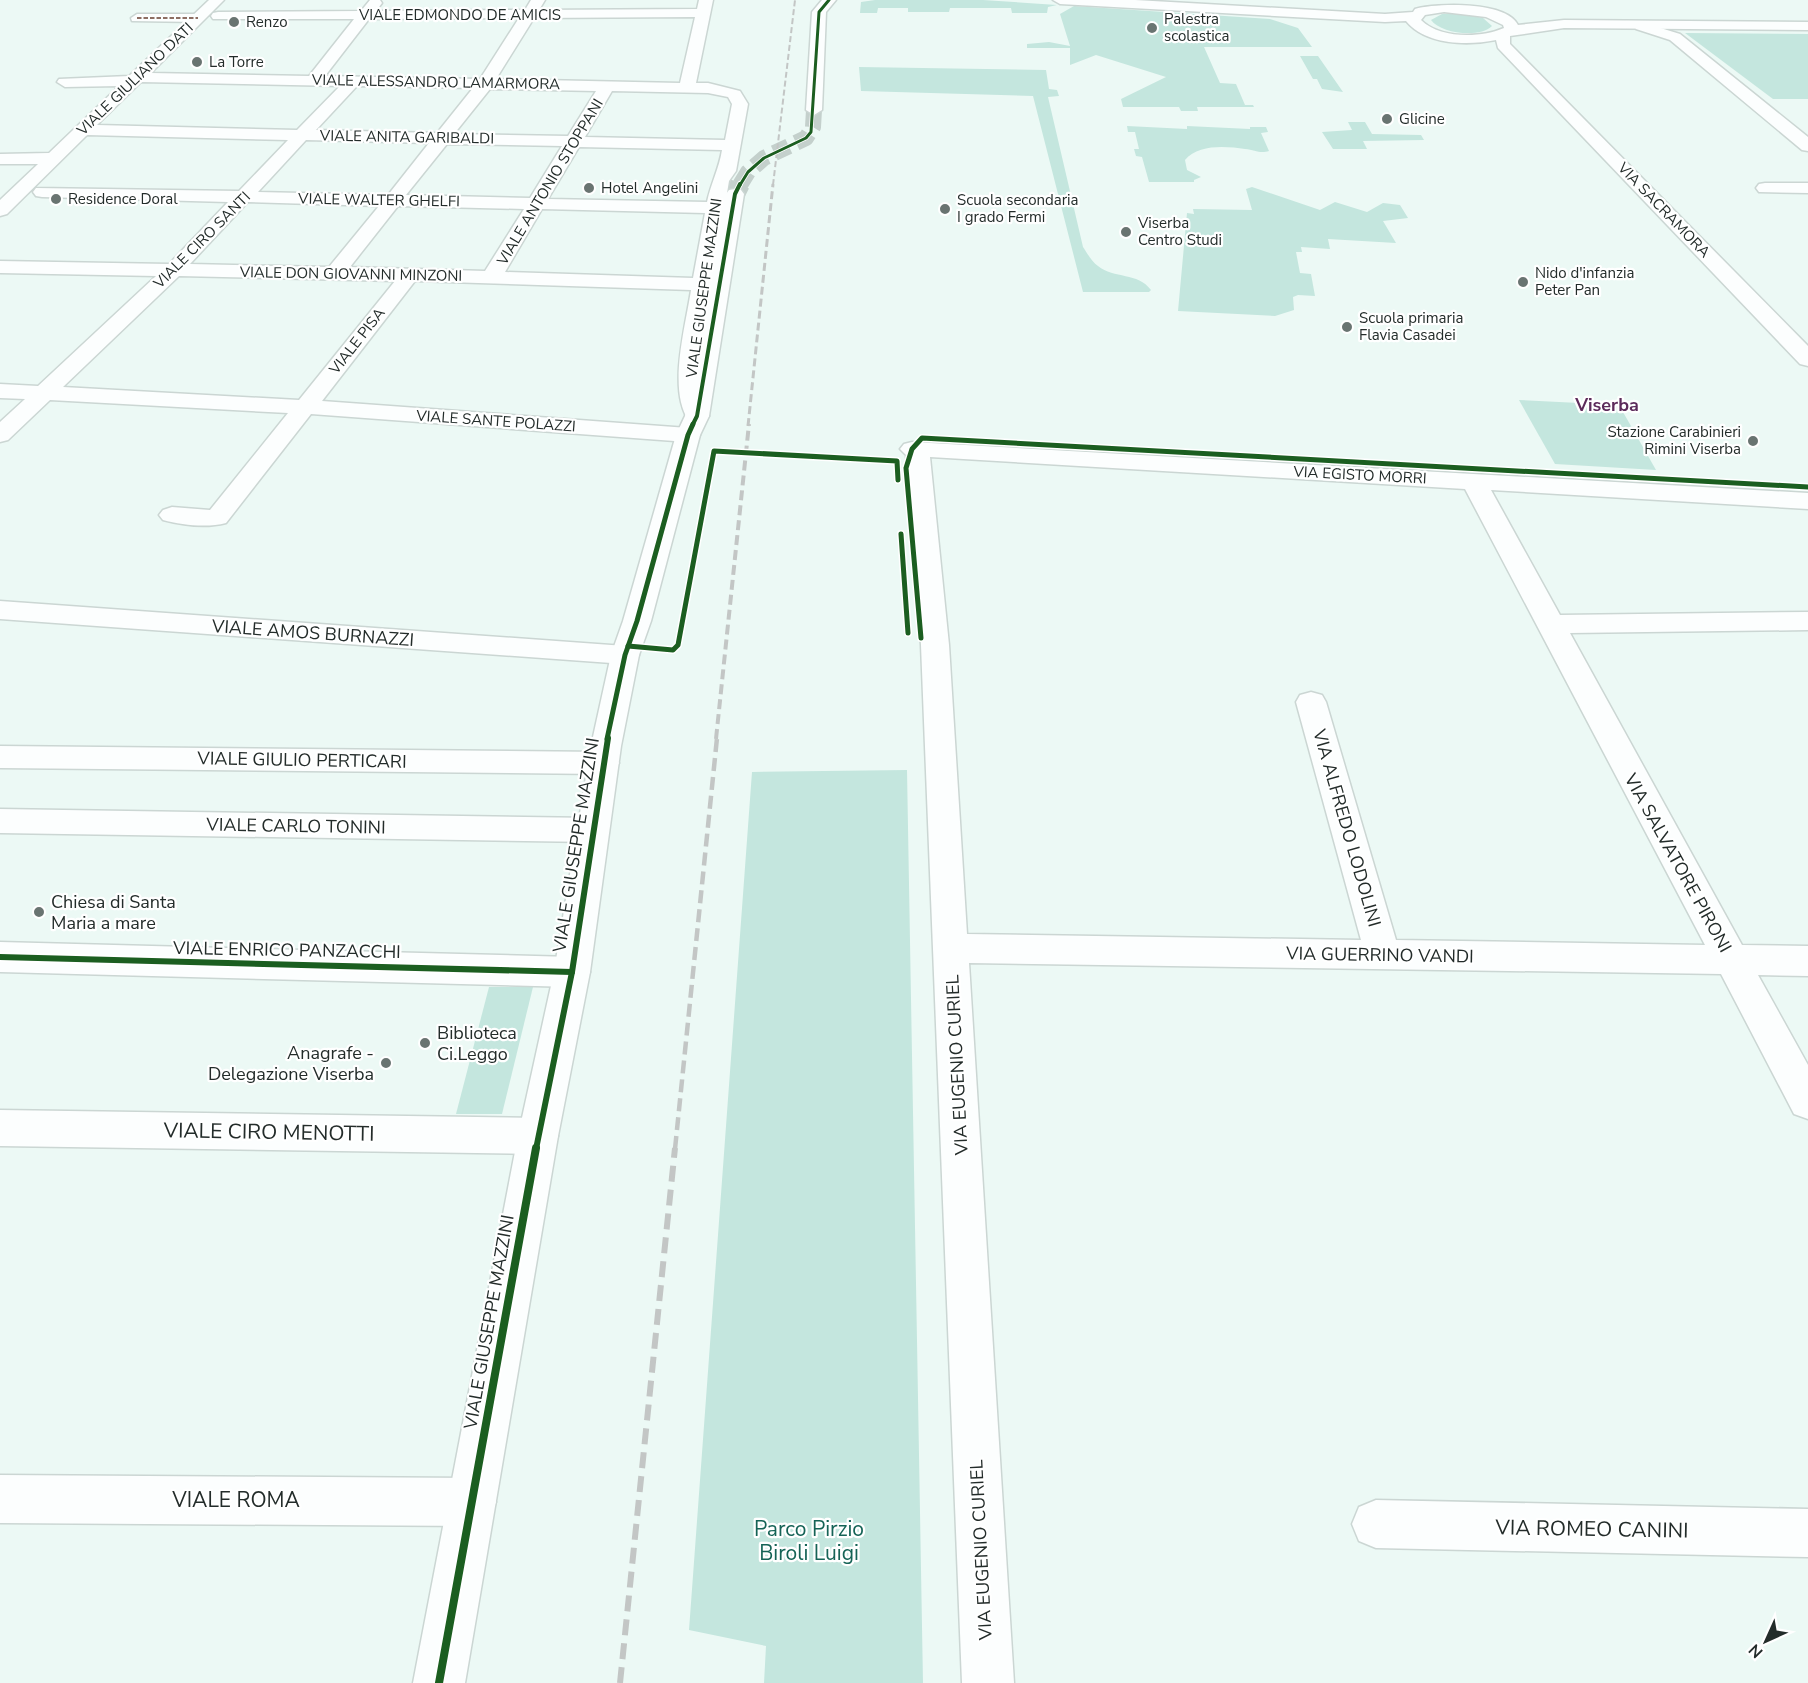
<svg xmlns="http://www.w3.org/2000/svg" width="1808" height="1683" font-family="'Nunito Sans',sans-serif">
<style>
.green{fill:#c4e6de}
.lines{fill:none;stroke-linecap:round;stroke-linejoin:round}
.tertiary-tunnel-far1{stroke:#c4d0cc;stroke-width:16;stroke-dasharray:16 8;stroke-linecap:butt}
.tertiary-tunnel{stroke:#c4d0cc;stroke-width:20;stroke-dasharray:20 10;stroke-linecap:butt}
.pedestrian-casing{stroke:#cbd6d3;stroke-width:3}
.minor-casing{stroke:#cbd6d3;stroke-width:3}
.tertiary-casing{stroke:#cbd6d3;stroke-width:3}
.pedestrian{fill:#fcfefe;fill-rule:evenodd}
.minor{fill:#fcfefe;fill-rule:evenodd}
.tertiary{fill:#fcfefe;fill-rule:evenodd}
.rail-far4{stroke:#c3c6c5;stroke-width:2;stroke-dasharray:6 3;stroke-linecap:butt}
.rail-far3{stroke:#c3c6c5;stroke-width:3;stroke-dasharray:8 4;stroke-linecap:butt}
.rail-far2{stroke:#c3c6c5;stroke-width:4;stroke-dasharray:10 5;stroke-linecap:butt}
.rail-far1{stroke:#c3c6c5;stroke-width:4.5;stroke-dasharray:13 6;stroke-linecap:butt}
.rail{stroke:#c3c6c5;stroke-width:6;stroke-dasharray:16 8;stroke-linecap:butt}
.quiet{stroke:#8d6e63;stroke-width:2;stroke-dasharray:4.5 2;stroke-linecap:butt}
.cycleway-far4-casing{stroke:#fff;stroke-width:4.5}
.cycleway-far3-casing{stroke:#fff;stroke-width:6}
.cycleway-far2-casing{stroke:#fff;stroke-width:8}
.cycleway-far1-casing{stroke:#fff;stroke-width:10}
.cycleway-casing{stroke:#fff;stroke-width:12}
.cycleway-far4{stroke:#1b5e20;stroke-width:3}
.cycleway-far3{stroke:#1b5e20;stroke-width:4}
.cycleway-far2{stroke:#1b5e20;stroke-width:5}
.cycleway-far1{stroke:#1b5e20;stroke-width:6}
.cycleway{stroke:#1b5e20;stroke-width:8}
.poi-dot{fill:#697471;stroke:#fff;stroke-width:2}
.labels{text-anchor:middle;stroke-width:4.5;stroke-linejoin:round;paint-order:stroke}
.far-street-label{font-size:15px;fill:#232c2a;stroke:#fff}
.far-poi-label{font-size:15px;fill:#232c2a;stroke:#fff;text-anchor:start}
.far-quarter-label{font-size:18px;font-weight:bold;fill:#5d2b5b;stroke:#fff}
.street-label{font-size:18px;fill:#232c2a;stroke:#fff}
.poi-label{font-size:18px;fill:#232c2a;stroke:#fff;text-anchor:start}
.near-street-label{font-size:21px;fill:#232c2a;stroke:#fff}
.near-park-label{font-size:21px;fill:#156356;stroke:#fff}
</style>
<rect width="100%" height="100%" fill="#ecf9f5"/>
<g class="green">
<polygon points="875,0 983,0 1057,5 1048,7 1047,13 1012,13 1011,8 950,8 949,12 908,12 908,8 878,8 877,13 860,13 861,2"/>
<polygon points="1074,6 1270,19 1298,28 1312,47 1204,47 1220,83 1236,84 1245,105 1253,105 1254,107 1197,107 1198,111 1181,111 1179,107 1123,107 1121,99 1166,77 1096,55 1070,65 1070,48 1027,48 1027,44 1049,42 1070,46 1060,14"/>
<path d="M1458,13L1483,18L1492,26C1480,38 1441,34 1431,20L1442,14Z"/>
<polygon points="1685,33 1808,34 1808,99 1773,99"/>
<polygon points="1300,56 1318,56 1343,92 1322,89 1317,79 1313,79"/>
<path d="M859,67L1046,70L1049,89L1057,90L1059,96L1048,97L1083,247C1087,253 1092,262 1098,266C1114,279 1138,272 1151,290L1149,292H1083L1033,96L861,91Z"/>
<polygon points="1348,122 1365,122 1372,134 1421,135 1424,140 1363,141 1367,149 1333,149 1322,132 1352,130"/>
<path d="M1127,126L1187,129V126L1250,129V127H1266L1268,132L1261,133L1269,151C1260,154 1255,150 1245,149C1226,146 1198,144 1185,160L1187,170L1201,177L1194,180V182H1149L1142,157L1136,156L1134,149H1139L1135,132H1128Z"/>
<polygon points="1252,187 1320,210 1335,202 1367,212 1383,203 1400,205 1408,218 1383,221 1396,243 1328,239 1330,249 1301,247 1302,252 1296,252 1300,273 1311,274 1315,296 1298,295 1293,297 1294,310 1275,316 1178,311 1187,213 1194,214 1193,209 1252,210 1246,189"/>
<polygon points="1519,400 1619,405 1656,470 1555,464"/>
<polygon points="907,770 923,1683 764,1683 766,1646 689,1630 752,772"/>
<polygon points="489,987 533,987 502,1114 456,1114"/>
</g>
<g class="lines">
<polyline class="tertiary-tunnel-far1" points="740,185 748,172 764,158 806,138 813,127 814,110"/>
<polyline class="tertiary-tunnel" points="735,194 740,184"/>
<g class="pedestrian-casing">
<polygon id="pedestrian" points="137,14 198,14 204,18 198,22 132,21 131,18"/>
</g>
<g class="minor-casing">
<g id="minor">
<path d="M209,0H224L151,73L309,76L354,19H213L211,16L213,13L218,12L361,11L370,0H380L382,3L376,11L525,10L531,0H545L539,10L697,9L699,0H713L696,83H708L740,91L748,104L736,171L729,181L712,284L700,381L709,416L705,421L697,423L689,421C667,390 686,325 691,290L415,281L322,401L688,428L696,430L700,435L696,440L688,442L311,414L226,523C207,528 182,525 163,520L159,515L163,510L172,507L210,510L288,413L50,400L8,440L0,442V422L25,399L0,398V384L38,386L156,276L0,273V261L169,264L228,202L42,197L36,196L33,192L36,188L239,191L288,140L87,135L7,214L0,216V200L38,164H0V154L49,153L119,86L65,87L57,82L59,79L129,76ZM695,17L680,83L496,79L534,18ZM519,18L480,79L325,76L369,19ZM141,82L340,86L297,130L97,125ZM357,86L473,88L437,133L316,130ZM490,89L596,91L568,136L454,134ZM612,91L708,93L728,97L732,104L725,140L585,137ZM306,140L429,143L388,195L258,192ZM447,144L562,146L530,198L406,195ZM579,147L722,150C719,169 711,183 707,202L548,199ZM248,202L379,206L329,267L190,264ZM398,206L524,209L485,271L350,267ZM542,209L705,213L693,278L505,272ZM179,276L395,281L299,400L63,387Z"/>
<polygon points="1641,22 1680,34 1808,137 1808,151 1802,150 1670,40 1636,29 1634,26 1636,23"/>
<polygon points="1765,183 1808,183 1808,193 1759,192 1756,188 1759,184"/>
<path d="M912,442L1808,493V509L1491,490L1560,615L1808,612V630L1570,633L1742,945L1808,946V976L1758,975L1808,1065V1119L1794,1114L1721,974L969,963L1014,1683H962L921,645L906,455L900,449L904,444ZM930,457L1465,489L1705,945L1396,940L1326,702L1322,695L1311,692L1300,695L1296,702L1361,940L967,934L949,645Z"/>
<polygon points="0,601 625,646 635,648 639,655 635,662 625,664 0,619"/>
<polygon points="0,746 603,752 614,755 619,763 614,771 603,774 0,768"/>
<polygon points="0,809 592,818 604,821 608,830 604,839 592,842 0,833"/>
<polygon points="0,942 572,957 585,962 590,972 585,982 572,987 0,972"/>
<polygon points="0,1110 538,1118 552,1123 558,1136 552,1149 538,1154 0,1146"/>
<polygon points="0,1475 472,1478 489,1485 496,1502 489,1519 472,1526 0,1523"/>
<polygon points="1376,1500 1808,1509 1808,1557 1376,1548 1359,1541 1352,1524 1359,1507"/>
</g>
</g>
<g class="tertiary-casing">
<g id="tertiary">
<polygon points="822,0 836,0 826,12 822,110 814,115 806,110 812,12"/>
<path d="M1053,0H1135L1385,14L1413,12L1415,9C1437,3 1506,1 1518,25L1564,20L1808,22V30L1564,28L1510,36V44L1808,346V366L1800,364L1498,48L1496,40C1467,46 1426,45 1406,21L1385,22L1060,4ZM1444,12L1486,17L1503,25L1504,28C1481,38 1440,39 1421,20L1425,15Z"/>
<polygon points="735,189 741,190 744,194 709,416 700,435 651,621 639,655 621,746 590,972 558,1136 465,1683 413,1683 518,1136 554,972 591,746 611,655 623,621 676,435 685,416 726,194 729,190"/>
</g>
</g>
<use href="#pedestrian" class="pedestrian"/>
<use href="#minor" class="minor"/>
<use href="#tertiary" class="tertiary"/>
<polyline class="rail-far4" points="773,185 795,0"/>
<polyline class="rail-far3" points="748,426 773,184"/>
<polyline class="rail-far2" points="716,739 749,424"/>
<polyline class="rail-far1" points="675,1149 717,738"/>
<polyline class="rail" points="620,1683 675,1148"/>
<polyline class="quiet" points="137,18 198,18"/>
<g class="cycleway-far4-casing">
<polyline id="cycleway-far4" points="740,185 748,172 764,158 806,138 811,132 819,12 829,0"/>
</g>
<g class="cycleway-far3-casing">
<polyline id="cycleway-far3" points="692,426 697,416 735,194 740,184"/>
</g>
<g class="cycleway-far2-casing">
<g id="cycleway-far2">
<polyline points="901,534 908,633"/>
<polyline points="921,638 906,468 912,449 922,438 1808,487"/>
<polyline points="628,646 673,650 678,645 714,451 897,461 898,480"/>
<polyline points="607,739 625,655 637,621 688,435 693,424"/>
</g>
</g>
<g class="cycleway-far1-casing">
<g id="cycleway-far1">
<polyline points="0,957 572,972"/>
<polyline points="536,1149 572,972 608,738"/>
</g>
</g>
<g class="cycleway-casing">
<polyline id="cycleway" points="439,1683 536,1148"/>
</g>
<use href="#cycleway-far4" class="cycleway-far4"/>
<use href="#cycleway-far3" class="cycleway-far3"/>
<use href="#cycleway-far2" class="cycleway-far2"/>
<use href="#cycleway-far1" class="cycleway-far1"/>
<use href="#cycleway" class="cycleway"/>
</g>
<g class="poi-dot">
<circle cx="234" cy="22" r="6"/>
<circle cx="1152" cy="28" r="6"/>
<circle cx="197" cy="62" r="6"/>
<circle cx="1387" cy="119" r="6"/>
<circle cx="589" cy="188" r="6"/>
<circle cx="56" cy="199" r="6"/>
<circle cx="945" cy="209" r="6"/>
<circle cx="1126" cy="232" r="6"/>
<circle cx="1523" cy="282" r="6"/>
<circle cx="1347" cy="327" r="6"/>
<circle cx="1753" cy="441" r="6"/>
<circle cx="39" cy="912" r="6"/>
<circle cx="425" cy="1043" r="6"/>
<circle cx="386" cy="1063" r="6"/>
</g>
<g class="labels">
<g class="far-street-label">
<text x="460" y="20">VIALE EDMONDO DE AMICIS</text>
<text transform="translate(135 79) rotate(-44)" y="5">VIALE GIULIANO DATI</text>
<text transform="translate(436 82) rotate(1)" y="5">VIALE ALESSANDRO LAMARMORA</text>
<text transform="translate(407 137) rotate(1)" y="5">VIALE ANITA GARIBALDI</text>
<text transform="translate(550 182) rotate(-59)" y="5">VIALE ANTONIO STOPPANI</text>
<text transform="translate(379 200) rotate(1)" y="5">VIALE WALTER GHELFI</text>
<text transform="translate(1664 210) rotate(46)" y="5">VIA SACRAMORA</text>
<text transform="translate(202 240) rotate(-45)" y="5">VIALE CIRO SANTI</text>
<text transform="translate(351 274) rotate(1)" y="5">VIALE DON GIOVANNI MINZONI</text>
<text transform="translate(704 288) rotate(-82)" y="5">VIALE GIUSEPPE MAZZINI</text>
<text transform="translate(357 341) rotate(-52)" y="5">VIALE PISA</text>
<text transform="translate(496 421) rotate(4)" y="5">VIALE SANTE POLAZZI</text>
<text transform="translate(1360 475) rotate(3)" y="5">VIA EGISTO MORRI</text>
</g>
<g class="far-poi-label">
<text x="1164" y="24">Palestra<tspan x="1164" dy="17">scolastica</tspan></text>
<text x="246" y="27">Renzo</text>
<text x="209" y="67">La Torre</text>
<text x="1399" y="124">Glicine</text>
<text x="601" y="193">Hotel Angelini</text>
<text x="68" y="204">Residence Doral</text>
<text x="957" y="205">Scuola secondaria<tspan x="957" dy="17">I grado Fermi</tspan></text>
<text x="1138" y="228">Viserba<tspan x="1138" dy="17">Centro Studi</tspan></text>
<text x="1535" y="278">Nido d'infanzia<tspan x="1535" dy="17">Peter Pan</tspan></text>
<text x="1359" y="323">Scuola primaria<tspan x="1359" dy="17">Flavia Casadei</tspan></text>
<text x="1741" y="437" text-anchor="end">Stazione Carabinieri<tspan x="1741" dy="17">Rimini Viserba</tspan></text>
</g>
<g class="far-quarter-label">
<text x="1607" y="411">Viserba</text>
</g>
<g class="street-label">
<text transform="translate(313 633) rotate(4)" y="6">VIALE AMOS BURNAZZI</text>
<text transform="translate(302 760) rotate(1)" y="6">VIALE GIULIO PERTICARI</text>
<text transform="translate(296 826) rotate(1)" y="6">VIALE CARLO TONINI</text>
<text transform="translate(1347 828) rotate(74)" y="6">VIA ALFREDO LODOLINI</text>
<text transform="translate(576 845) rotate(-81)" y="6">VIALE GIUSEPPE MAZZINI</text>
<text transform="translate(1678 863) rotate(61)" y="6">VIA SALVATORE PIRONI</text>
<text transform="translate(287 950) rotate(1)" y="6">VIALE ENRICO PANZACCHI</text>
<text transform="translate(1380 955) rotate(1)" y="6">VIA GUERRINO VANDI</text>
<text transform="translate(957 1065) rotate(-93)" y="6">VIA EUGENIO CURIEL</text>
<text transform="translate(489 1322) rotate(-80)" y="6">VIALE GIUSEPPE MAZZINI</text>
<text transform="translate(981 1550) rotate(-93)" y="6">VIA EUGENIO CURIEL</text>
</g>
<g class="poi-label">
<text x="51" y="908">Chiesa di Santa<tspan x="51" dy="21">Maria a mare</tspan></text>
<text x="437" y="1039">Biblioteca<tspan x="437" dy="21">Ci.Leggo</tspan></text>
<text x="374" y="1059" text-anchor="end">Anagrafe -<tspan x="374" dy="21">Delegazione Viserba</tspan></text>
</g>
<g class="near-street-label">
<text transform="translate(269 1132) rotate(1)" y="7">VIALE CIRO MENOTTI</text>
<text x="236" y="1507">VIALE ROMA</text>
<text transform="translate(1592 1529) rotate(1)" y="7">VIA ROMEO CANINI</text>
</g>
<g class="near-park-label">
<text x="809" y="1536">Parco Pirzio<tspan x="809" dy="24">Biroli Luigi</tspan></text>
</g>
</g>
<g transform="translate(1766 1641) rotate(225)" stroke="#ffffff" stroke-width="4.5" paint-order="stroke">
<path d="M0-4.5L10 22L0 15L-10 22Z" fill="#232c2a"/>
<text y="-9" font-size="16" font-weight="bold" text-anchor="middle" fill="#232c2a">N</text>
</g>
</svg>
